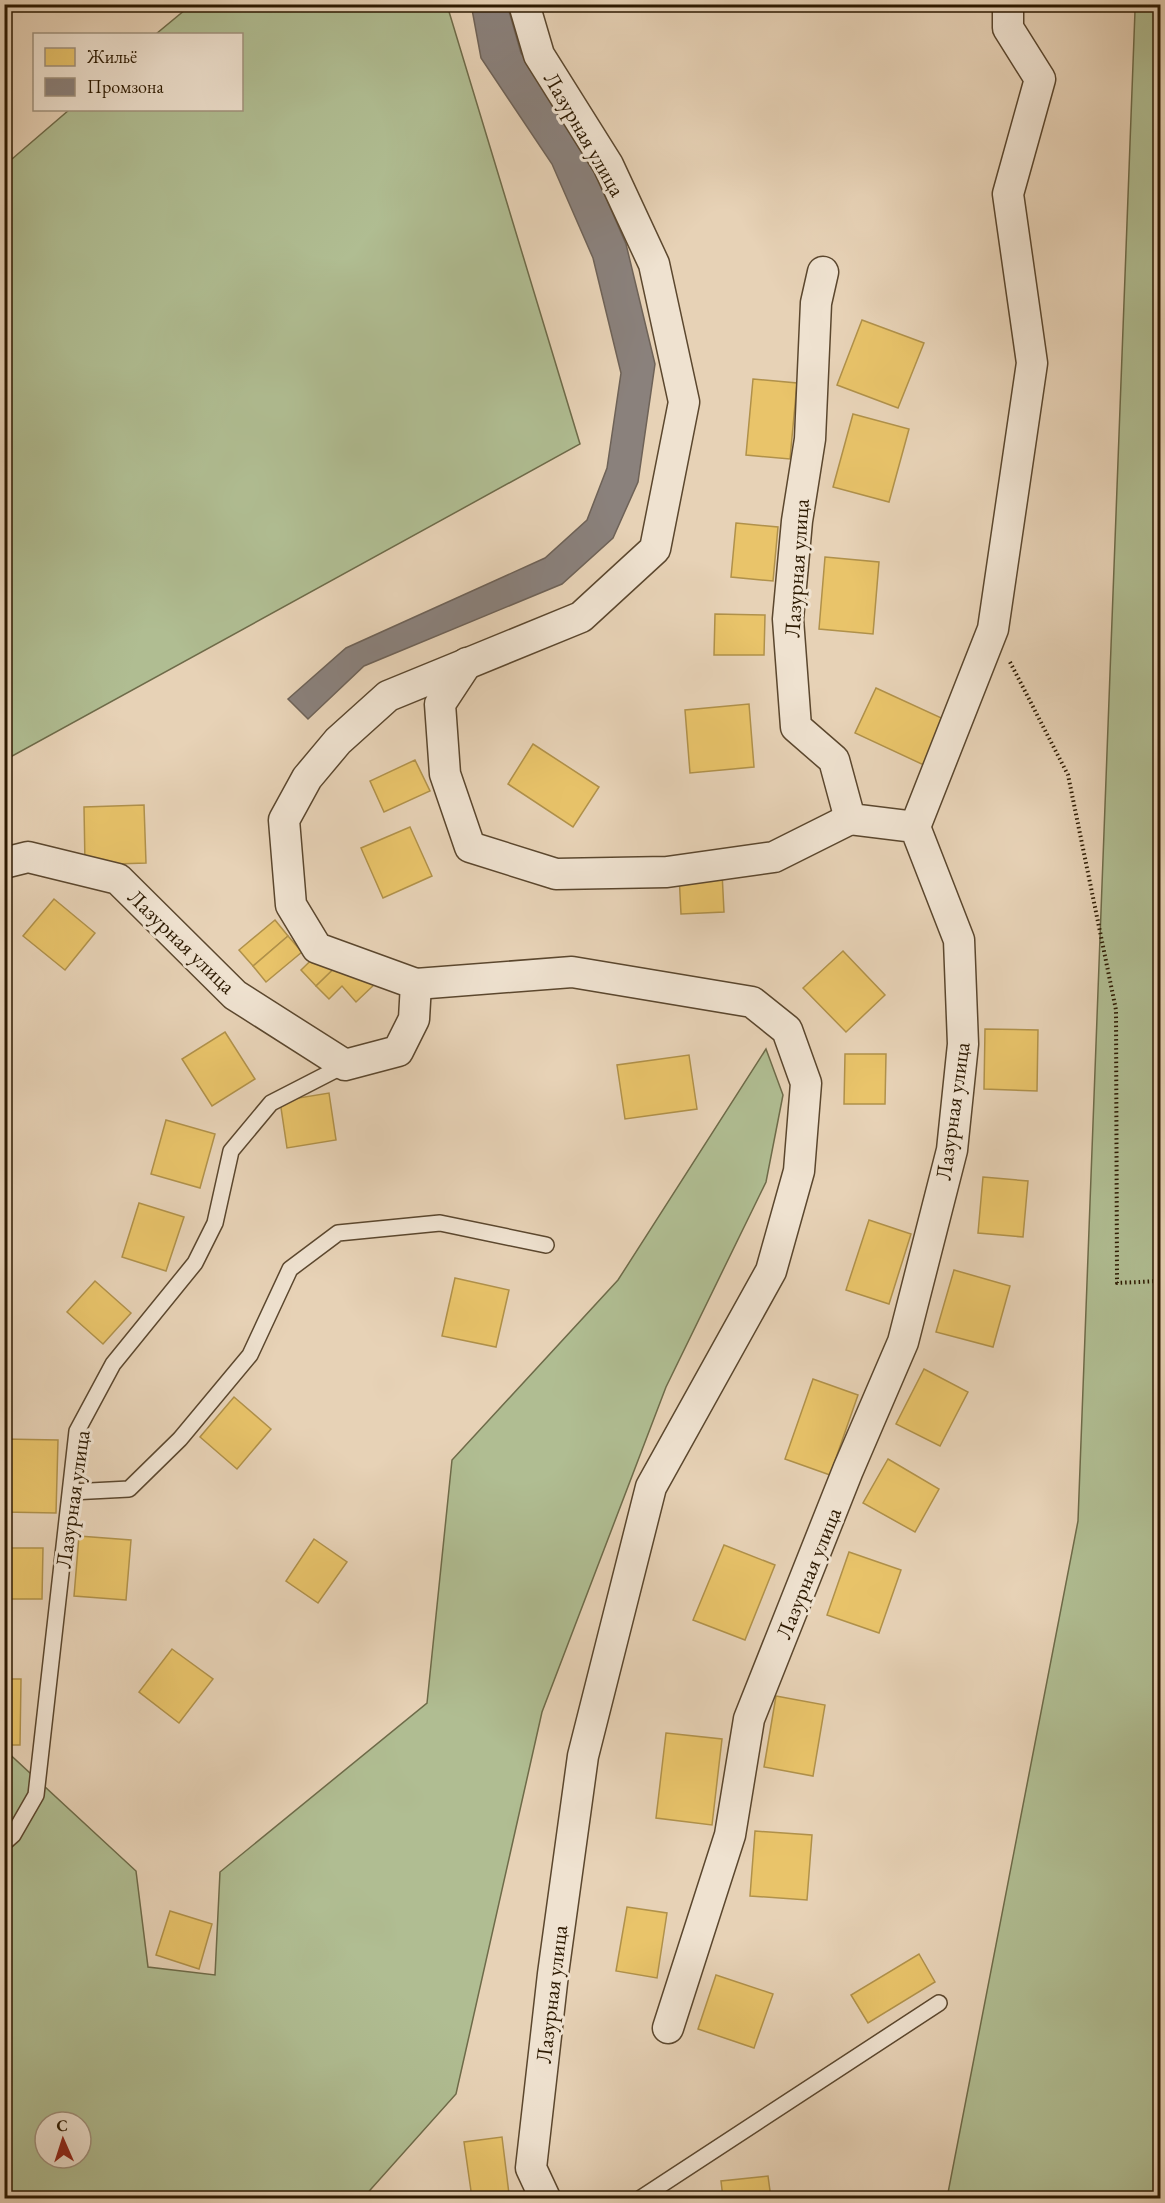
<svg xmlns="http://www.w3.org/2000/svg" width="1165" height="2203" font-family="'EB Garamond',serif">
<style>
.green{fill:#b0bd92;stroke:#6e6b49;stroke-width:1.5;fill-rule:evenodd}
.homes{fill:#e9c46a;stroke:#b0914a;stroke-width:1.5}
.industry{fill:#8a817c;stroke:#6e6257;stroke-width:1.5}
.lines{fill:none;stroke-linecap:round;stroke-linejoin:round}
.service-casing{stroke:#5b472e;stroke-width:18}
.minor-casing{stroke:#5b472e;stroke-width:33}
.path{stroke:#2c1900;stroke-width:4;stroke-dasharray:1.5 3;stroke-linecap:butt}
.service{stroke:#efe2d0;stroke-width:15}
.minor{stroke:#efe2d0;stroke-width:30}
.labels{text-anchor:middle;stroke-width:6;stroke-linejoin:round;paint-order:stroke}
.street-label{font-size:22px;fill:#2c1900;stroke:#efe2d0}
</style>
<rect width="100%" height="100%" fill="#e7d2b6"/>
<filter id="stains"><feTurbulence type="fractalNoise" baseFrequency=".00333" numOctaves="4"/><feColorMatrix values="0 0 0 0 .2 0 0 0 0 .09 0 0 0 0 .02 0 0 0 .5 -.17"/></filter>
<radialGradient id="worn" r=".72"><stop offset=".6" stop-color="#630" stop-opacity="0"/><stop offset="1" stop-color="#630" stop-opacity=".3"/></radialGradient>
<g class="green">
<polygon points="191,5 447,5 580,444 5,760 5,165 69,110 242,110 242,34 156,34"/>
<polygon points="1143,5 1160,5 1160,2198 947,2198 1078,1521 1135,11"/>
<path d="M766,1049L783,1095L766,1182L666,1387L542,1712L456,2094L363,2198H5L4,1749L136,1871L148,1967L215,1975L220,1872L427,1703L452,1460L618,1280ZM45,2122H81V2158H45Z"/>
</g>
<g class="homes">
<polygon points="862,320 924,343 898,408 837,385"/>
<polygon points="753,379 797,383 790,459 746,455"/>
<polygon points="853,414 909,429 889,502 833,487"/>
<polygon points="736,523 778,527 773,581 731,577"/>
<polygon points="825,557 879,562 873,634 819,629"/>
<polygon points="715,614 765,615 764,655 714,655"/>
<polygon points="876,688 948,721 926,766 855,733"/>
<polygon points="749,704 754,767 690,773 685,710"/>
<polygon points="533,744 599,787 573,827 508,784"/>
<polygon points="415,760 430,791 384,812 370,781"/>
<polygon points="144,805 146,863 85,865 84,807"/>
<polygon points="410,827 432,876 383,898 361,848"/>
<polygon points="722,872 724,912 681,914 679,874"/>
<polygon points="54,899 95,933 65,970 23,936"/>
<polygon points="275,920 288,936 253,966 239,950"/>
<polygon points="288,936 302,952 266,982 253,966"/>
<polygon points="334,938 349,954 316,986 301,970"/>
<polygon points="843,951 885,995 846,1032 803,988"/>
<polygon points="349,954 377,982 356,1002 342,986 329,999 316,986"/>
<polygon points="985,1029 1038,1030 1037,1091 984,1089"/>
<polygon points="225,1032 255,1079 212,1106 182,1059"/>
<polygon points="845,1054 886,1054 885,1104 844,1104"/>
<polygon points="689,1055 697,1109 625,1119 617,1065"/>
<polygon points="329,1093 336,1140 287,1148 280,1101"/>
<polygon points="166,1120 215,1134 200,1188 151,1174"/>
<polygon points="983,1177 1028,1181 1023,1237 978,1233"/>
<polygon points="139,1203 184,1217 166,1271 122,1257"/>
<polygon points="869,1220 911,1234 889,1304 846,1290"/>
<polygon points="954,1270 1010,1286 993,1347 936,1332"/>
<polygon points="455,1278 509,1290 496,1347 442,1336"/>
<polygon points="95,1281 131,1313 103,1344 67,1312"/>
<polygon points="924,1369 968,1392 940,1446 896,1424"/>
<polygon points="813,1379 858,1395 830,1475 785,1459"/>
<polygon points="234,1397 271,1429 237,1469 200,1437"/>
<polygon points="4,1439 58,1440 56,1513 4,1512"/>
<polygon points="888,1459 939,1489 915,1532 863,1503"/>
<polygon points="79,1536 131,1540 126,1600 74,1596"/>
<polygon points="314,1539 347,1562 318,1603 286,1581"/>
<polygon points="724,1545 775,1565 745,1640 693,1620"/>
<polygon points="6,1548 43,1548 42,1599 6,1599"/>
<polygon points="849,1552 901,1570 879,1633 827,1615"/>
<polygon points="172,1649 213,1679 179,1723 139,1692"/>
<polygon points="4,1679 21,1679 20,1745 4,1745"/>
<polygon points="776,1696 825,1705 813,1776 764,1767"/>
<polygon points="666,1733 722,1739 712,1825 656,1818"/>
<polygon points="755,1831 812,1835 807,1900 750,1896"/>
<polygon points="627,1907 667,1913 657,1978 616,1971"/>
<polygon points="170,1911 212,1924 199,1969 156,1955"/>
<polygon points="919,1954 935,1982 868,2023 851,1995"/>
<polygon points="716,1975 773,1994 754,2048 698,2029"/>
<polygon points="502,2137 509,2194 472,2198 464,2142"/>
<polygon points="768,2176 771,2198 723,2198 721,2181"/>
</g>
<polygon class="industry" points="471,4 507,4 521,53 583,145 626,244 655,364 638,482 613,538 562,584 364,666 308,719 288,699 346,648 545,558 587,520 607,468 621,373 593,258 552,164 481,58"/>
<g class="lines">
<g class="service-casing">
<g id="service">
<polyline points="71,1492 129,1489 180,1439 250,1355 290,1269 338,1233 440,1223 546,1245"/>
<polyline points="4,1843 13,1835 36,1795 77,1431 113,1364 195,1263 215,1223 231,1151 271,1103 345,1065"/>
<polyline points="641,2198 939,2003"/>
</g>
</g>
<g class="minor-casing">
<g id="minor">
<polyline points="467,663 440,704 445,774 470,847 556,874 667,872 774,857 850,819"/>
<polyline points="915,827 993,629 1032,363 1008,194 1040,79 1008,28 1008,4"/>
<polyline points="4,863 28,857 118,879 235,995 345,1065 398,1051 414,1019 416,984 317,948 291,905 284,820 307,778 338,741 388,696 581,617 655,549 684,402 654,264 608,165 539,55 524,4"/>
<polyline points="416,984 572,972 752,1002 787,1030 806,1083 799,1171 771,1271 651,1487 583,1756 553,1974 531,2168 545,2198"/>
<polyline points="668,2028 730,1835 749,1719 848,1470 903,1342 952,1150 963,1044 959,940 915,827 850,819 834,760 796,727 788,619 797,521 810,439 816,303 823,272"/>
</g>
</g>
<polyline class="path" points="1010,662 1068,775 1116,1010 1117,1283 1160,1281"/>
<use href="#service" class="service"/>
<use href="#minor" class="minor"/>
</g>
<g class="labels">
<g class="street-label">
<text transform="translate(585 134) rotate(60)" y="8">Лазурная улица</text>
<text transform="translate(796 568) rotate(-86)" y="8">Лазурная улица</text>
<text transform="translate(182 941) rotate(44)" y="8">Лазурная улица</text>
<text transform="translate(952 1111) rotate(-82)" y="8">Лазурная улица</text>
<text transform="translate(72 1499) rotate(-82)" y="8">Лазурная улица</text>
<text transform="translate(808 1573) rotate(-68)" y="8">Лазурная улица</text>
<text transform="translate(551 1994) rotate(-83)" y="8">Лазурная улица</text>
</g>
</g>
<rect width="1165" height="2203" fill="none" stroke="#e7d2b6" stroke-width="24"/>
<rect x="6" y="6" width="1153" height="2191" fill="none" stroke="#2c1900" stroke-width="3"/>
<rect x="12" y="12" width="1141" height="2179" fill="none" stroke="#2c1900" stroke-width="1.5"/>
<rect x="33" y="33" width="210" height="78" fill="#efe2d0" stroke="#a1927d" stroke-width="1.5"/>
<rect x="45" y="48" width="30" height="18" fill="#e9c46a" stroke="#a1927d" stroke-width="1.5"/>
<text x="87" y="63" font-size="18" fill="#2c1900">Жильё</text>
<rect x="45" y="78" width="30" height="18" fill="#8a817c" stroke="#a1927d" stroke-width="1.5"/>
<text x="87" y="93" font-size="18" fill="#2c1900">Промзона</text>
<g transform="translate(63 2140) rotate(357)"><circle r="28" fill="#efe2d0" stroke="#a1927d" stroke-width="1.5"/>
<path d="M0-4.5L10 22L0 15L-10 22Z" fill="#8f2418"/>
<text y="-9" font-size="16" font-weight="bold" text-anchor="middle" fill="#2c1900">С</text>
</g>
<rect width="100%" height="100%" filter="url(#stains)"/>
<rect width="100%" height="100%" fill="url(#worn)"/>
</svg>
